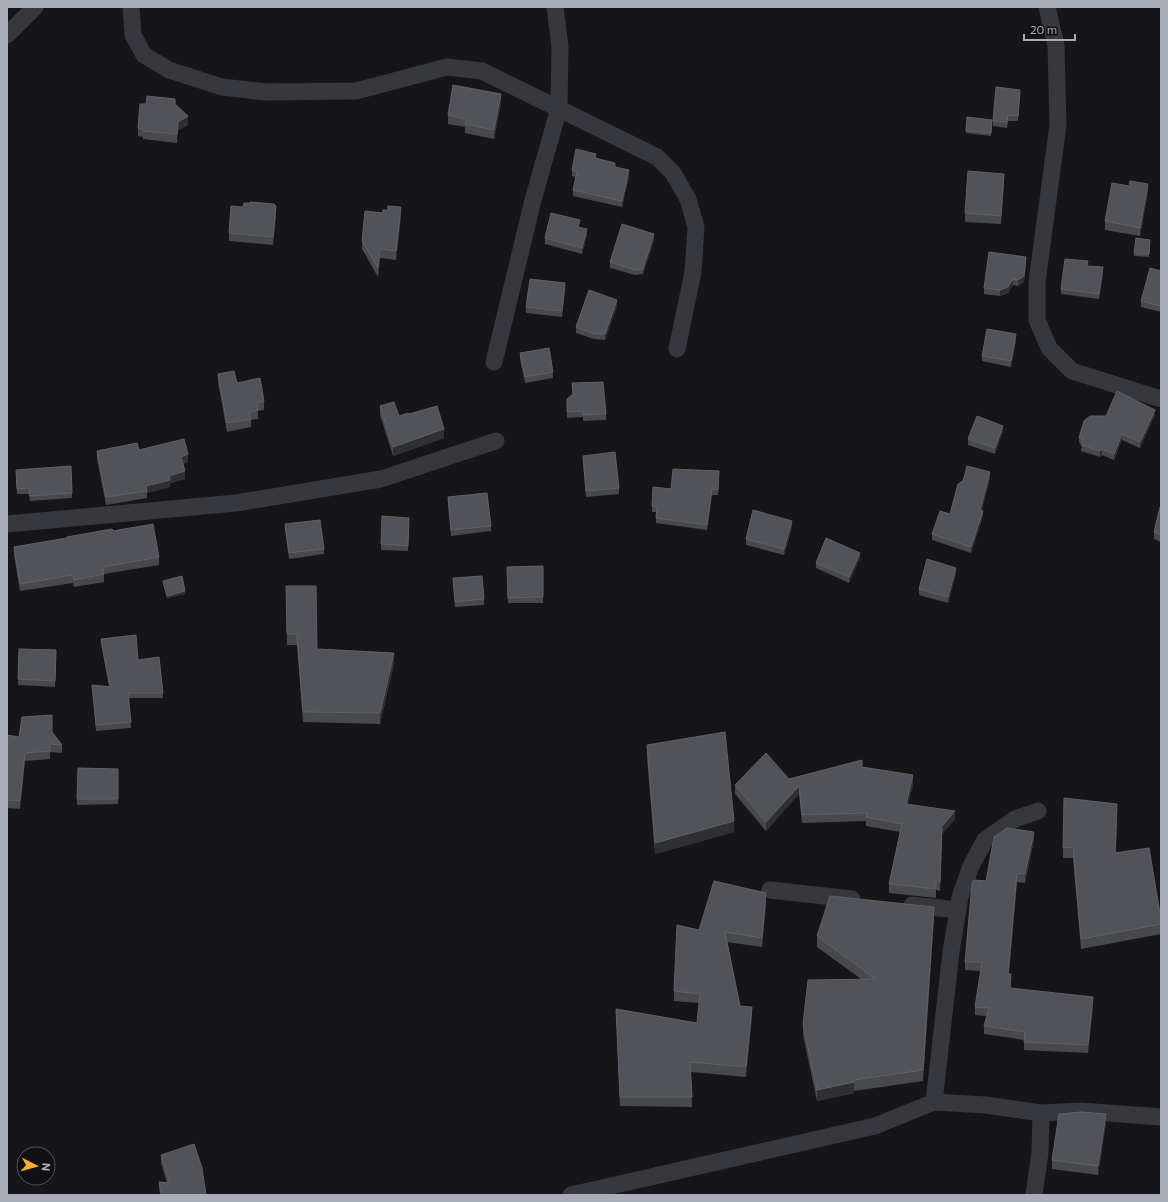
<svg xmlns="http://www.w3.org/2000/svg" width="1168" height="1202" font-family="Commissioner,sans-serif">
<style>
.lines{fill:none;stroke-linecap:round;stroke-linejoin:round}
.minor{stroke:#37383d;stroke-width:17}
.wall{fill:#47494d}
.shaded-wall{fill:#2f3033}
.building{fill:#525359;stroke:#5f6168}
</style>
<rect width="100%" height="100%" fill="#161618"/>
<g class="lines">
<g class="minor">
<polyline points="131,7 133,35 144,55 169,70 222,87 266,92 356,91 447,67 482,71 657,157 673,173 688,199 696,227 693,272 677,349"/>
<polyline points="1047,7 1056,45 1058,125 1037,282 1037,320 1049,348 1072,371 1161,399"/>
<polyline points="7,35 35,7"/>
<polyline points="494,362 533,200 559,108 560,47 555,7"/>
<polyline points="7,524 236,503 381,479 496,441"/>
<polyline points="770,890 852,899"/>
<polyline points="912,905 958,910"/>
<polyline points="934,1102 951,952 960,897 971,866 985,840 1015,819 1038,811"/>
<polyline points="571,1195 875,1126 934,1102 986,1105 1041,1113 1081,1111 1161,1117"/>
<polyline points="1034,1195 1040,1153 1041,1113"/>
</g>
</g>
<g class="wall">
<polygon points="1020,95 1018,121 1008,121 1007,128 993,126 993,121"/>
<polygon points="501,103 494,139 465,133 465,127 448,124 448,115"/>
<polygon points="146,104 175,105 188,125 178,130 177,143 143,139 143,137 138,136 138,128"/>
<polygon points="967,117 992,120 991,136 966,133"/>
<polygon points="596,159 615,167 629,176 622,207 573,196 573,190 576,177 572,176 572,170"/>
<polygon points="1004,182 1001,224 965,222 965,213"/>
<polygon points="1148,192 1140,236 1105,230 1105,221"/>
<polygon points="382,213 401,216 396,260 380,258 378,277 362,249 362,241"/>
<polygon points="276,215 273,245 229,241 229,233"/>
<polygon points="580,227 587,235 582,254 545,244 545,238"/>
<polygon points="654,240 643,274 635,275 610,268 610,262"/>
<polygon points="1150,240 1149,257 1134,256 1134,253"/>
<polygon points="1026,263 1024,282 1018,286 1013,285 1008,293 1000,296 984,294 984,288"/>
<polygon points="1088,266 1103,273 1099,299 1061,294 1061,289"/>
<polygon points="1161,271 1161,312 1141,307 1141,301"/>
<polygon points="565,289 562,317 526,313 526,307"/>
<polygon points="617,306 605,340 594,339 576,333 576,327"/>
<polygon points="1016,340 1011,367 982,361 982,356"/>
<polygon points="520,353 553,372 553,378 525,383 520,359"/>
<polygon points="218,374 237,383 264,401 264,410 258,411 258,419 251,420 251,427 227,432 218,382"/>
<polygon points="572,383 606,414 606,420 583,421 583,417 567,418 567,405 573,394"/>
<polygon points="380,406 399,416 444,438 393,456 380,415"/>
<polygon points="1155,415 1140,448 1122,440 1114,460 1102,455 1100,457 1081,451 1082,444 1079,443 1079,438"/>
<polygon points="1003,431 995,454 968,445 968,439"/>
<polygon points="139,450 188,462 183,464 185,479 170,483 170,487 147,493 147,498 106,505 97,459 97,451"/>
<polygon points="583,456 619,488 619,494 586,497 583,461"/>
<polygon points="719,471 718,495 712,495 707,530 656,523 656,512 652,512 652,506 671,489"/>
<polygon points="16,475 72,493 72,498 30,501 29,494 17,494"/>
<polygon points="990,478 982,510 983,516 971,553 932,540 932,534 950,514"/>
<polygon points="448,497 491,526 491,531 451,536 448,503"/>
<polygon points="1161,508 1161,542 1154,539 1154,532"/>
<polygon points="409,523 408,551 381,550 381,544"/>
<polygon points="285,524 324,549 324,554 289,559 285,530"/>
<polygon points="792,527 784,555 746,545 746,539"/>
<polygon points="113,531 159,557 159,565 104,574 104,582 74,587 73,583 20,591 14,555 14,547"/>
<polygon points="860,558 849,583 816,568 816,563"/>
<polygon points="543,566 543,603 508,603 507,567"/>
<polygon points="956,573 948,603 919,595 919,589"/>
<polygon points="453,578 484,599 484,605 455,607"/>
<polygon points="163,581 185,594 167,598 163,583"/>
<polygon points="286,586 317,649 394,664 380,724 303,722 297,645 287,645"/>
<polygon points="101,639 138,660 163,693 163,698 129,698 131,728 96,731 92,685 109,686 101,644"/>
<polygon points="19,649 56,650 55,687 18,685"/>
<polygon points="52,732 62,745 62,753 50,752 50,759 25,761 20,809 7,808 7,735 19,737"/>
<polygon points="647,745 734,832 655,854 647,757"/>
<polygon points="862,767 913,784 908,804 955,819 942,834 940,891 936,890 936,898 889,893 889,884 900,832 866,826 866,821 802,823 799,794 766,831 735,794 735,785 789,779"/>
<polygon points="118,769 118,804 77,805 77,799"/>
<polygon points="1117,815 1116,853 1161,919 1161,934 1081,949 1073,858 1063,858 1063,848"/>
<polygon points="1034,840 1025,883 1017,882 1009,974 1011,982 1011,989 1093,1006 1088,1053 1024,1050 1024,1040 984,1034 984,1026 987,1016 975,1015 975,1007 981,971 965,970 965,962 986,881"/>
<polygon points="766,903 762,947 727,942 740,1006 752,1016 746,1077 691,1072 692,1107 620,1106 616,1009 697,1023 699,1003 674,1001 674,991 699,930"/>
<polygon points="934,918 923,1081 854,1091 854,1093 817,1101 803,1035 803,1024 861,979 817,947 817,936"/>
<polygon points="1106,1123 1098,1175 1052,1169 1052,1160"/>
<polygon points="161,1155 206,1195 160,1195 159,1182 167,1183 161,1163"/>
</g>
<g class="shaded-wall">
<polygon points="501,94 501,103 494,139 494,130"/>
<polygon points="188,116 188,125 178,130 177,143 177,134 178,122"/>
<polygon points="629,170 629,176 622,207 622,201"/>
<polygon points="1004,174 1004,182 1001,224 1001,216"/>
<polygon points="1148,184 1148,192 1140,236 1140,228"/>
<polygon points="276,206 276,215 273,245 273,237"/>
<polygon points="401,207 401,216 396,260 396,251"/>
<polygon points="587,229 587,235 582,254 582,248"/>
<polygon points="654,234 654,240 643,274 643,269"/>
<polygon points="380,249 380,258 378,277 378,268"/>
<polygon points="1026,257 1026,263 1024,282 1018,286 1018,280"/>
<polygon points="1103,267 1103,273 1099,299 1099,294"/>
<polygon points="1013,279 1013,285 1008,293 1000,296 1000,290"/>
<polygon points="565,283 565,289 562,317 562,311"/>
<polygon points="617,300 617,306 605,340 605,334"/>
<polygon points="1016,334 1016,340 1011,367 1011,361"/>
<polygon points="1155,410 1155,415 1140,448 1140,442"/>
<polygon points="1003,426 1003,431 995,454 995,448"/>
<polygon points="444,429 444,438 393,456 393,447"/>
<polygon points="1122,434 1122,440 1114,460 1114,454"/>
<polygon points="1102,449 1102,455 1100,457 1100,451"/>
<polygon points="188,454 188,462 181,464 181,457"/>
<polygon points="185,471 185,479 170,483 170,487 147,493 146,486 169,476"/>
<polygon points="990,472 990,478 980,516 980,510"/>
<polygon points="712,489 712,495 707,530 707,525"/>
<polygon points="983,511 983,516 971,553 971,547"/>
<polygon points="792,521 792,527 784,555 784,549"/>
<polygon points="860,553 860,558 849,583 849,577"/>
<polygon points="956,568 956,573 948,603 948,597"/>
<polygon points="185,591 185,594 167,598 167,596"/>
<polygon points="394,653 394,664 380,724 380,713"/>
<polygon points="25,753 25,761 20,809 20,801"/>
<polygon points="913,775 913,784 906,812 906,804"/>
<polygon points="799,786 799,794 766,831 766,822"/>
<polygon points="1117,804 1117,815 1115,864 1115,853"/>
<polygon points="955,811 955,819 942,834 940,891 942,826"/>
<polygon points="734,821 734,832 655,854 655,843"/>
<polygon points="1034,832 1034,840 1025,883 1025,874"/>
<polygon points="1017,873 1017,882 1008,982 1008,974"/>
<polygon points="766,893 766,903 762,947 762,938"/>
<polygon points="934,907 934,918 923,1081 923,1070"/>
<polygon points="1011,974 1011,982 1010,997 1010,988"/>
<polygon points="1093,997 1093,1006 1088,1053 1088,1045"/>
<polygon points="752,1007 752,1016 746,1077 746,1067"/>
<polygon points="854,1082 854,1093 817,1101 817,1090"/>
<polygon points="1106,1114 1106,1123 1098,1175 1098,1166"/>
</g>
<g class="building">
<polygon points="453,85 501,94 494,130 465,124 466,119 448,115"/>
<polygon points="996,87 1020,90 1018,116 1008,115 1007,122 993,121"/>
<polygon points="147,96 175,99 175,104 188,116 178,122 177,134 143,131 143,129 138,128 140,104 146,104"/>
<polygon points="967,117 992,120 991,133 966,131"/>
<polygon points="576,149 596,154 595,158 615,163 615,167 629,170 622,201 573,190 577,172 572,170"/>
<polygon points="968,171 1004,174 1001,216 965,213"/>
<polygon points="1130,181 1148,184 1140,228 1105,221 1112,183 1129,186"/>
<polygon points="250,202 274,204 276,206 273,237 229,233 231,206 243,207 244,203 250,203"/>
<polygon points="388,206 401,207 396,251 380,249 378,268 362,241 365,211 382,213 383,210 388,210"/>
<polygon points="551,213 580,220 578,227 587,229 582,248 545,238"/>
<polygon points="622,224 654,234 643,269 635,270 610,262"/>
<polygon points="1136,238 1150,240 1149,254 1134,253"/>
<polygon points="989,252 1026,257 1024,276 1018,280 1013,279 1008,287 1000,290 984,288"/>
<polygon points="1065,259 1088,261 1087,266 1103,267 1099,294 1061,289"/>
<polygon points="1150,268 1161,271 1161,306 1141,301"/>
<polygon points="530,279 565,283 562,311 526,307"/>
<polygon points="589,290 617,300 605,334 594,334 576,327"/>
<polygon points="987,329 1016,334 1011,361 982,356"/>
<polygon points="549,348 553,372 525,377 520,353"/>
<polygon points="234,371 237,383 260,378 264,401 257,403 258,410 249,412 251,419 227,423 218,374"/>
<polygon points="603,382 606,414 583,415 583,411 567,412 567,399 573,394 572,383"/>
<polygon points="1117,391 1155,410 1140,442 1122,434 1114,454 1102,449 1100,451 1081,445 1083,439 1079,438 1084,421 1090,416 1106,416"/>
<polygon points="394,402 399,416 408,413 409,414 437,406 444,429 393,447 380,406"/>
<polygon points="977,416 1003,426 995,448 968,439"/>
<polygon points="184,439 188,454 181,457 185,471 169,476 170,480 146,486 147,491 106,497 97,451 137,443 139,450"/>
<polygon points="615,452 619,488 586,491 583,456"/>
<polygon points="71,466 72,493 30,496 29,488 17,489 16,470"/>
<polygon points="967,466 990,472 980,510 983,511 971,547 932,534 940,511 950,514 958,484 963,481"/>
<polygon points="673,469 719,471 718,490 712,489 707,525 656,518 657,507 652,506 653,487 671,489"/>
<polygon points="487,493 491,526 451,530 448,497"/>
<polygon points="1160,507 1161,508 1161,535 1154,532"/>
<polygon points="753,510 792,521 784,549 746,539"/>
<polygon points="382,516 409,518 408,546 381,544"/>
<polygon points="320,520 324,549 289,553 285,524"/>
<polygon points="153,524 159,557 103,567 104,574 74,580 73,575 20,584 14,547 67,538 67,537 112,529 113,531"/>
<polygon points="826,538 860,553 849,577 816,563"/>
<polygon points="927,559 956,568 948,597 919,589"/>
<polygon points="543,566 543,597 508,598 507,567"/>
<polygon points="182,576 185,591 167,596 163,581"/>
<polygon points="482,576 484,599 455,602 453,578"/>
<polygon points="286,586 316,586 317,649 394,653 380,713 303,712 297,634 287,634"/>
<polygon points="136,635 138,660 159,657 163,693 128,693 131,722 96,725 92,685 110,687 101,639"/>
<polygon points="19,649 56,650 55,681 18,679"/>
<polygon points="52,715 52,732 62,745 50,744 50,751 25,753 20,801 7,800 7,735 19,737 22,717"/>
<polygon points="725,732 734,821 655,843 647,745"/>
<polygon points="766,753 789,779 862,760 862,767 913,775 906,804 955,811 942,826 940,882 936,882 936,889 889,884 902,824 866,817 867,813 802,815 799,786 766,822 735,785"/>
<polygon points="78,768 118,769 118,799 77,799"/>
<polygon points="1064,798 1117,804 1115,853 1149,848 1161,919 1161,924 1081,939 1073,847 1063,848"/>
<polygon points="1007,828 1034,832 1025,874 1017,873 1008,974 1011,974 1010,988 1093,997 1088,1045 1024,1042 1025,1032 984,1026 989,1008 975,1007 982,962 965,962 972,884 974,880 986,881 994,837"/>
<polygon points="714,881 766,893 762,938 725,932 740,1006 752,1007 746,1067 690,1062 692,1097 620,1097 616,1009 697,1023 700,994 674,991 677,925 699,930"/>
<polygon points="830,896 934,907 923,1070 854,1080 854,1082 817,1090 803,1024 808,980 875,979 817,936"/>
<polygon points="1081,1112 1106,1114 1098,1166 1052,1160 1059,1114"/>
<polygon points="194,1144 202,1168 206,1195 161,1195 159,1182 170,1183 161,1155"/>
</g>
<rect width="1168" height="1202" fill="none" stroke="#a8adb8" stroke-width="16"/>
<g transform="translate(36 1166) rotate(96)"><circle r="19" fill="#111113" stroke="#4d4f55"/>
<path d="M0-3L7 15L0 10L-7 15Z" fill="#f2b134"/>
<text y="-6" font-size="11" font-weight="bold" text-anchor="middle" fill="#a8adb8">N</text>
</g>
<path d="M1024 34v6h51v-6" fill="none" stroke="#a8adb8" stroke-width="2"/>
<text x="1030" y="34" font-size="12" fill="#a8adb8" stroke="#111113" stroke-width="3" paint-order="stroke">20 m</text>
</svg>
